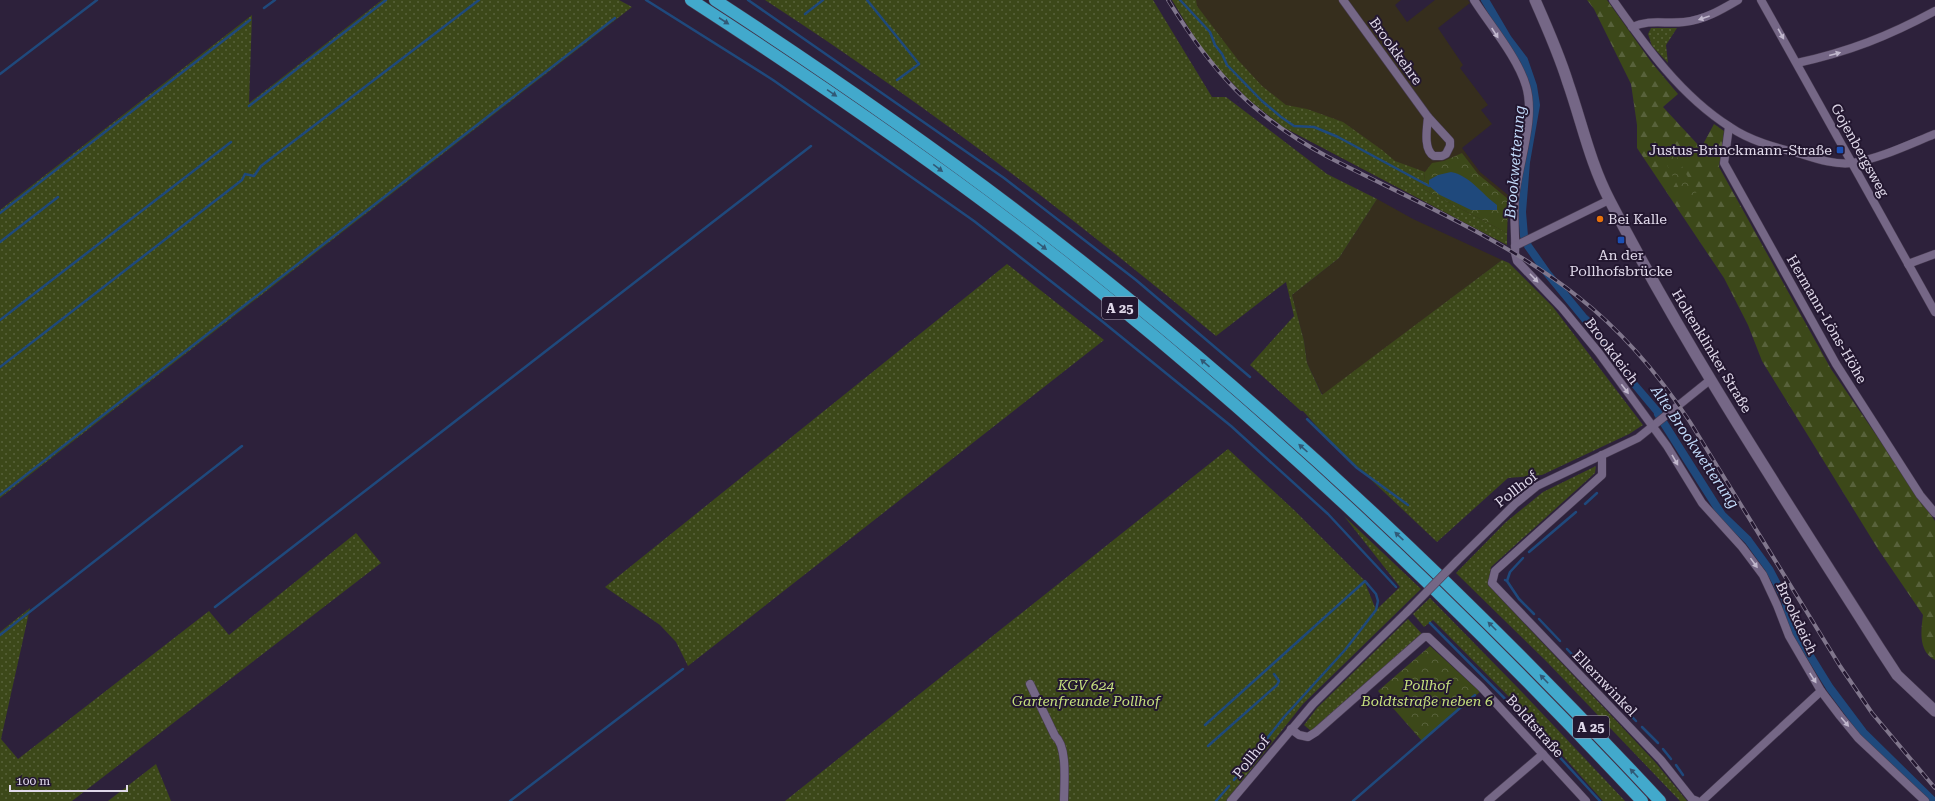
<svg xmlns="http://www.w3.org/2000/svg" width="1935" height="801" font-family="'Roboto Serif',serif">
<style>
.commercial{fill:#362e1d}
.grass{fill:url(#grass-dots)}
.forest{fill:url(#forest-firs)}
.park{fill:url(#park-crowns);fill-rule:evenodd}
.water{fill:#1f497c}
.lines{fill:none;stroke-linecap:round;stroke-linejoin:round}
.stream{stroke:#1f497c;stroke-width:2.5}
.canal{stroke:#1f497c;stroke-width:8}
.minor-casing{stroke:#473b51;stroke-width:9}
.secondary-casing{stroke:#473b51;stroke-width:12}
.motorway-casing{stroke:#473b51;stroke-width:13}
.minor{stroke:#756786;stroke-width:8}
.secondary{stroke:#756786;stroke-width:11}
.motorway{stroke:#42a9cc;stroke-width:12}
.rail-casing{stroke:#80768c;stroke-width:4}
.rail{stroke:#231730;stroke-width:2.5;stroke-dasharray:8;stroke-linecap:butt}
.minor-bridge-casing{stroke:#473b51;stroke-width:9;stroke-linecap:butt}
.minor-bridge{stroke:#756786;stroke-width:8}
.oneway{fill:#c1b8cd}
.oneway2{fill:#315976}
.transit-dot{fill:#1a4fb4;stroke:#231730;stroke-width:1.5}
.food-dot{fill:#e8710a;stroke:#231730;stroke-width:1.5}
.labels{text-anchor:middle;stroke-width:4;stroke-linejoin:round;paint-order:stroke}
.shield{fill:#231730;stroke:#a8a0b3;stroke-width:1}
.shield-label{font-size:13px;font-weight:bold;fill:#e1daeb}
.street-label{font-size:14px;fill:#e1daeb;stroke:#231730}
.poi-label{font-size:14px;fill:#e1daeb;stroke:#231730;text-anchor:end}
.park-label{font-size:14px;font-style:italic;fill:#c5e07d;stroke:#231730}
.water-label{font-size:15px;font-style:italic;fill:#c2dafa;stroke:#231730}
</style>
<defs>
<pattern id="grass-dots" width="8" height="8" patternUnits="userSpaceOnUse"><rect width="8" height="8" fill="#3c4819"/><path d="M2 2h.1M6 6h.1" fill="none" stroke="#58623b" stroke-width="1.8" stroke-linecap="round"/></pattern>
<pattern id="forest-firs" width="22" height="20" patternUnits="userSpaceOnUse"><rect width="22" height="20" fill="#3c4819"/><path d="M5 1l3.5 6h-7zM16 11l3.5 6h-7z" fill="#58623b"/></pattern>
<pattern id="park-crowns" width="20" height="18" patternUnits="userSpaceOnUse"><rect width="20" height="18" fill="#3c4819"/><path d="M2 6a3 3 0 1 1 6 0M12 15a3 3 0 1 1 6 0" fill="none" stroke="#58623b"/></pattern>
</defs>
<rect width="100%" height="100%" fill="#2d213b"/>
<g class="commercial">
<polygon points="1172,0 1401,0 1395,5 1407,22 1435,0 1468,0 1470,3 1438,28 1463,65 1460,68 1488,105 1481,110 1492,124 1462,148 1480,172 1508,195 1507,245 1283,127 1248,99 1218,68 1201,48"/>
<polygon points="1377,199 1413,219 1502,260 1323,396 1307,363 1304,341 1292,295 1339,258"/>
</g>
<g class="grass">
<polygon points="382,0 619,0 632,7 0,498 0,210 252,15 249,103"/>
<path d="M765,0H1153L1212,97H1226L1327,174L1377,199L1339,258L1292,295L1304,341L1307,363L1322,395L1502,260L1509,263L1553,307L1643,425L1629,434L1542,475L1508,478L1437,542L1330,441L1303,411H1301L1250,365L1294,316L1286,282L1216,336C1072,216 922,102 765,0Z"/>
<polygon points="1172,0 1196,0 1197,6 1238,60 1262,86 1286,105 1307,109 1343,122 1382,150 1395,161 1425,172 1423,189 1507,233 1507,245 1283,127 1248,99 1218,68 1201,48"/>
<polygon points="1651,28 1677,28 1666,45 1668,63 1652,46 1648,34"/>
<polygon points="1007,264 1104,340 688,666 676,642 660,625 605,587"/>
<polygon points="1228,449 1294,510 1364,580 1376,610 1400,587 1344,516 1421,589 1303,704 1226,801 785,801"/>
<polygon points="1596,466 1595,473 1491,567 1488,585 1656,763 1687,801 1680,801 1547,662 1456,573 1506,522 1543,492"/>
<polygon points="356,533 381,563 72,801 0,801 0,632 30,608 1,739 18,759 209,611 229,635"/>
<polygon points="1430,598 1520,690 1625,801 1603,801 1523,711 1433,620 1424,627 1413,614"/>
<polygon points="1408,619 1423,635 1311,731 1304,725 1317,708"/>
<polygon points="156,764 171,801 108,801"/>
</g>
<path class="forest" d="M1587,0H1607L1652,63L1678,94L1663,107L1701,148L1714,124L1724,131L1719,167L1831,369L1935,521V660C1918,651 1921,631 1923,615L1878,549L1762,361L1748,325L1724,278L1637,148V125L1631,84L1594,9Z"/>
<g class="park">
<path d="M1462,153L1478,174L1508,199L1507,233L1423,189L1425,172L1432,163L1444,161ZM1468,180L1497,210L1489,209Z"/>
<polygon points="1676,155 1697,194 1685,200 1665,161"/>
<polygon points="1430,646 1480,692 1422,741 1378,691"/>
</g>
<g class="water">
<path d="M1451,172C1469,175 1482,194 1497,205V210H1471L1440,195L1429,186V180L1438,175Z"/>
<path d="M1587,315L1598,326L1613,354L1663,412L1657,417C1630,385 1603,354 1587,315Z"/>
</g>
<g class="lines">
<g class="stream">
<polyline points="646,0 773,80 974,221 1103,322 1231,426 1328,514 1396,587"/>
<polyline points="748,0 1004,178 1136,280 1250,377"/>
<polyline points="867,0 919,64 897,80"/>
<polyline points="1180,0 1210,32 1215,45 1222,54 1227,65 1262,101 1281,117 1294,126 1314,127 1338,137 1429,186"/>
<polyline points="264,8 275,0"/>
<polyline points="805,14 823,0"/>
<polyline points="0,74 97,0"/>
<polyline points="249,106 386,0"/>
<polyline points="0,213 250,20"/>
<polyline points="0,242 58,197"/>
<polyline points="0,320 231,142"/>
<polyline points="0,367 242,180 245,174 254,176 261,166 479,0"/>
<polyline points="1307,419 1357,468 1408,505"/>
<polyline points="0,495 615,18"/>
<polyline points="1585,504 1597,493"/>
<polyline points="1529,552 1576,512"/>
<polyline points="1505,580 1507,581 1519,599 1534,614"/>
<polyline points="1507,581 1510,572 1523,558"/>
<polyline points="215,607 811,146"/>
<polyline points="1539,619 1560,641"/>
<polyline points="1430,623 1520,714 1600,801"/>
<polyline points="0,635 242,446"/>
<polyline points="1567,649 1588,671"/>
<polyline points="1596,678 1636,721"/>
<polyline points="1205,725 1365,581 1376,594 1378,601 1376,610 1345,650 1284,717 1234,780"/>
<polyline points="1642,727 1658,743"/>
<polyline points="1208,746 1277,685 1279,681 1274,674"/>
<polyline points="1663,749 1671,759"/>
<polyline points="1676,765 1683,775"/>
<polyline points="510,801 683,669"/>
<polyline points="1216,801 1229,786"/>
<polyline points="1353,801 1475,695"/>
</g>
<g class="canal">
<polyline points="1485,0 1508,39 1524,60 1533,86 1536,105 1526,162 1522,212 1524,236 1528,246 1547,273 1598,335"/>
<polyline points="1658,414 1722,515 1748,540 1769,569 1785,599 1789,619 1796,633 1830,688 1863,732 1933,801"/>
</g>
<g class="minor-casing">
<g id="minor">
<path d="M1343,0L1428,117L1450,141V146L1446,154L1442,156H1434C1423,150 1427,128 1428,117"/>
<path d="M1474,0C1490,25 1518,58 1526,86C1536,119 1518,164 1515,198C1513,216 1516,235 1515,253L1517,261L1562,308L1599,353L1667,446L1702,503L1742,547L1763,575L1777,605L1789,636L1821,691L1840,716L1858,738L1925,801"/>
<path d="M1613,0C1646,47 1681,96 1730,127C1750,141 1777,148 1801,154C1817,159 1835,165 1852,163C1879,159 1910,144 1935,134"/>
<polyline points="1761,0 1935,312"/>
<path d="M1632,27C1649,19 1665,24 1684,22C1704,20 1721,10 1738,0"/>
<path d="M1797,63C1848,52 1889,36 1935,11"/>
<polyline points="1729,127 1724,163 1836,364 1920,495 1935,513"/>
<polyline points="1515,246 1609,200"/>
<polyline points="1908,264 1935,254"/>
<polyline points="1602,455 1602,475 1495,571 1492,583 1661,760 1692,799 1697,801"/>
<polyline points="1457,561 1515,504 1537,486 1638,438 1710,380"/>
<path d="M1030,684L1055,736C1068,747 1064,784 1064,801"/>
<polyline points="1291,729 1299,735 1308,737 1316,732 1424,637 1428,637 1481,687 1586,801"/>
<polyline points="1231,801 1313,704 1407,612"/>
<polyline points="1488,801 1543,754"/>
<polyline points="1702,801 1821,691"/>
</g>
</g>
<g class="secondary-casing">
<path id="secondary" d="M1535,0C1547,27 1559,54 1568,83C1582,123 1590,163 1610,201C1690,356 1787,502 1880,649L1897,675L1935,711"/>
</g>
<g class="motorway-casing">
<g id="motorway">
<path d="M691,0C838,95 983,195 1119,307C1305,459 1478,626 1642,801"/>
<path d="M715,0C856,92 994,189 1125,296C1316,451 1492,621 1660,801"/>
</g>
</g>
<use href="#minor" class="minor"/>
<use href="#secondary" class="secondary"/>
<use href="#motorway" class="motorway"/>
<g class="rail-casing">
<path id="rail" d="M1168,0C1213,73 1252,116 1328,157C1412,200 1503,238 1577,296C1621,330 1659,375 1690,422L1840,666L1872,713L1935,788"/>
</g>
<use href="#rail" class="rail"/>
<g class="minor-bridge-casing">
<polyline id="minor-bridge" points="1407,612 1457,561"/>
</g>
<use href="#minor-bridge" class="minor-bridge"/>
</g>
<defs><path id="oneway-solid" d="M-6-.8H1V-3.2L6.5 0L1 3.2V.8H-6Z"/></defs>
<g class="oneway">
<use href="#oneway-solid" transform="translate(1704 18) rotate(161)"/>
<use href="#oneway-solid" transform="translate(1495 33) rotate(57)"/>
<use href="#oneway-solid" transform="translate(1781 34) rotate(61)"/>
<use href="#oneway-solid" transform="translate(1835 54) rotate(-15)"/>
<use href="#oneway-solid" transform="translate(1534 278) rotate(46)"/>
<use href="#oneway-solid" transform="translate(1625 389) rotate(53)"/>
<use href="#oneway-solid" transform="translate(1675 460) rotate(60)"/>
<use href="#oneway-solid" transform="translate(1754 563) rotate(54)"/>
<use href="#oneway-solid" transform="translate(1813 678) rotate(57)"/>
<use href="#oneway-solid" transform="translate(1845 722) rotate(50)"/>
</g>
<g class="oneway2">
<use href="#oneway-solid" transform="translate(724 21) rotate(33)"/>
<use href="#oneway-solid" transform="translate(832 93) rotate(34)"/>
<use href="#oneway-solid" transform="translate(938 168) rotate(37)"/>
<use href="#oneway-solid" transform="translate(1042 246) rotate(38)"/>
<use href="#oneway-solid" transform="translate(1205 363) rotate(-139)"/>
<use href="#oneway-solid" transform="translate(1303 448) rotate(-138)"/>
<use href="#oneway-solid" transform="translate(1399 536) rotate(-137)"/>
<use href="#oneway-solid" transform="translate(1492 626) rotate(-135)"/>
<use href="#oneway-solid" transform="translate(1544 679) rotate(-134)"/>
<use href="#oneway-solid" transform="translate(1634 773) rotate(-133)"/>
</g>
<g class="transit-dot">
<rect x="1836" y="146" width="8" height="8" rx="2"/>
<rect x="1617" y="236" width="8" height="8" rx="2"/>
</g>
<circle class="food-dot" cx="1600" cy="219" r="4"/>
<g class="labels">
<g class="shield">
<rect x="1102" y="297" width="36" height="22" rx="3"/>
<rect x="1573" y="716" width="36" height="22" rx="3"/>
</g>
<g class="shield-label">
<text x="1120" y="313">A 25</text>
<text x="1591" y="732">A 25</text>
</g>
<g class="street-label">
<text transform="translate(1396 51) rotate(54)" y="5">Brookkehre</text>
<text transform="translate(1860 150) rotate(61)" y="5">Gojenbergsweg</text>
<text transform="translate(1827 319) rotate(60)" y="5">Hermann-Löns-Höhe</text>
<text transform="translate(1612 351) rotate(53)" y="5">Brookdeich</text>
<text transform="translate(1712 351) rotate(59)" y="5">Holtenklinker Straße</text>
<text transform="translate(1516 489) rotate(-38)" y="5">Pollhof</text>
<text transform="translate(1797 618) rotate(65)" y="5">Brookdeich</text>
<text transform="translate(1605 683) rotate(46)" y="5">Ellernwinkel</text>
<text transform="translate(1535 726) rotate(48)" y="5">Boldtstraße</text>
<text transform="translate(1251 757) rotate(-51)" y="5">Pollhof</text>
</g>
<g class="poi-label">
<text x="1832" y="155">Justus-Brinckmann-Straße</text>
<text x="1608" y="224" text-anchor="start">Bei Kalle</text>
<text x="1621" y="260" text-anchor="middle">An der<tspan x="1621" dy="16">Pollhofsbrücke</tspan></text>
</g>
<g class="park-label">
<text x="1086" y="690">KGV 624<tspan x="1086" dy="16">Gartenfreunde Pollhof</tspan></text>
<text x="1427" y="690">Pollhof<tspan x="1427" dy="16">Boldtstraße neben 6</tspan></text>
</g>
<g class="water-label">
<text transform="translate(1515 162) rotate(-85)" y="5">Brookwetterung</text>
<text transform="translate(1695 447) rotate(56)" y="5">Alte Brookwetterung</text>
</g>
</g>
<path d="M10 785v6h117v-6" fill="none" stroke="#e1daeb" stroke-width="2"/>
<text x="16" y="785" font-size="12" fill="#e1daeb" stroke="#231730" stroke-width="3" paint-order="stroke">100 m</text>
</svg>
